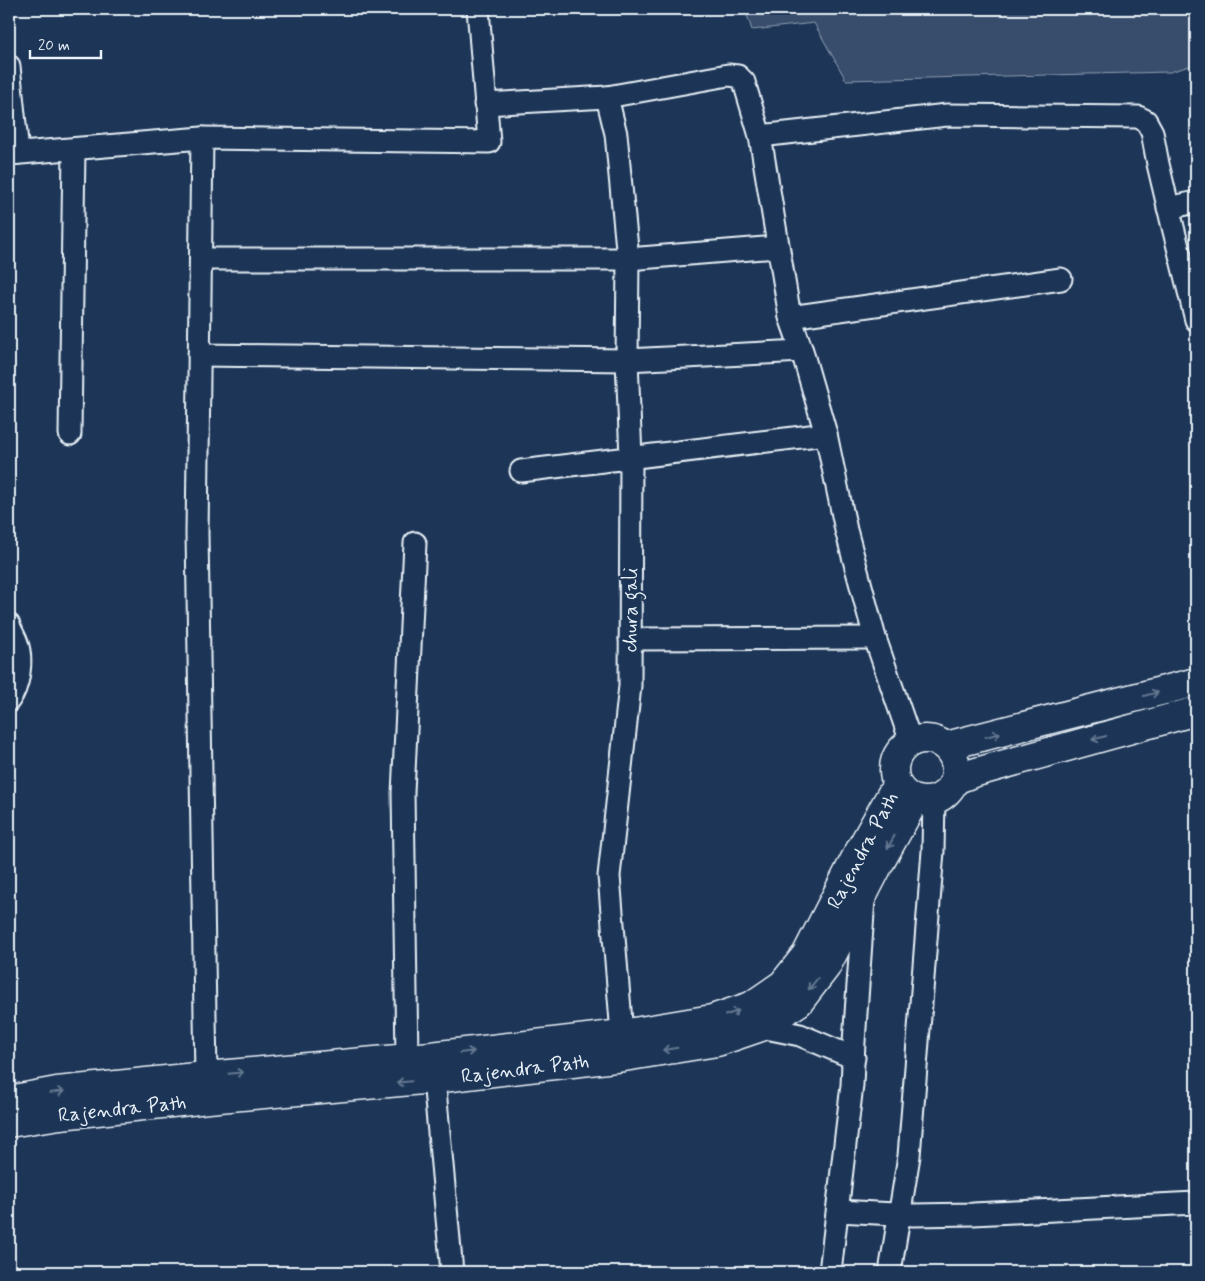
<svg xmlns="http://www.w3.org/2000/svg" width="1205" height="1281" font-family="Mynerve,sans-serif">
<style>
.green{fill:#374d6c;stroke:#909fb2}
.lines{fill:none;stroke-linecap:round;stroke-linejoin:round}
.street-casing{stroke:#e8f1f8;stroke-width:25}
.secondary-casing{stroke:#e8f1f8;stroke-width:31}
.street{stroke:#1d3557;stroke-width:21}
.secondary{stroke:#1d3557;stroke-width:28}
.oneway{stroke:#64778f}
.labels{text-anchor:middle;stroke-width:4;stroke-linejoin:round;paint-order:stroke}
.street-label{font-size:20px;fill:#e8f1f8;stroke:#1d3557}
</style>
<rect width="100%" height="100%" fill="#1d3557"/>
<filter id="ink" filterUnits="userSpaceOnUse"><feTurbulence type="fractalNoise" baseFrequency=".02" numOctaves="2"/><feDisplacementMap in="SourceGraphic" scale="10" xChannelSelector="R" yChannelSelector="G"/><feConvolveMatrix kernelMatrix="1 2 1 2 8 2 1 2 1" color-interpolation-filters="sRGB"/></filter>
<g filter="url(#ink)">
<polygon class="green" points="745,9 1196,9 1196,64 1170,72 846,80 814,23 752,30"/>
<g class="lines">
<g class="street-casing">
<g id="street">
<polyline points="9,66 18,153"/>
<polyline points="485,104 607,97 728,75 738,76 744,82 760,136 790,317 802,351 826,434 846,530 875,638 911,742"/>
<polyline points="760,136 947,115 1138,117 1146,121 1152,132 1158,164 1172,223 1196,320"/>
<polyline points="202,138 197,534 206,1076"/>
<polyline points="9,154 202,138 489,142 478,9"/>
<polyline points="1168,208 1196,202"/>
<polyline points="201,259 628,259 777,247"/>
<polyline points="790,317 1061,279"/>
<polyline points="199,355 627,360 628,259 616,134 607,97"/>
<polyline points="70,434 74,149"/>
<polyline points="521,471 826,434"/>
<path d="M9,625C11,631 15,637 17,643C23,660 19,686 9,700"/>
<polyline points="630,639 875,638"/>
<polyline points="761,1027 800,1035 854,1058"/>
<polyline points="622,1034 609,876 630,686 631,458 627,360 802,351"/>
<polyline points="407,1058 403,793 415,543"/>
<polyline points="434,1079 452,1272"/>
<polyline points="838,1211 914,1215 973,1214 1196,1203"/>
<polyline points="830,1272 852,1085 854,1042 864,899"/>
<polyline points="890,1272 909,1156 933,851 934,799"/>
</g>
</g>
<g class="secondary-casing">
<g id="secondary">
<circle cx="925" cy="770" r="31"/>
<polyline points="946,746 1196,682"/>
<polyline points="955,780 973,773 1196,711"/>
<polyline points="9,1100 57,1091 206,1076 431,1056 622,1034 712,1019 751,1006 783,984 806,955 857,855 897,784"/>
<polyline points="9,1123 60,1115 208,1099 434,1079 624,1057 717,1042 761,1027 799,1002 826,967 878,866 915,800"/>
</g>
</g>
<use href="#street" class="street"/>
<use href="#secondary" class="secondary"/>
</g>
<defs><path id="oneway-shaft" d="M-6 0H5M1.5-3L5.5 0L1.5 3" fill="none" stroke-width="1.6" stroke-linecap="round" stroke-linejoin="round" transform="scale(1.25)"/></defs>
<g class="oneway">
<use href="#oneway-shaft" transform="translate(1151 694) rotate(-15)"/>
<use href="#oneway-shaft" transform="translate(993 735) rotate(-15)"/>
<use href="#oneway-shaft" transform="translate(1099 738) rotate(165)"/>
<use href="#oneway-shaft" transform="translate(891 842) rotate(119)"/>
<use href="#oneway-shaft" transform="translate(813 984) rotate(129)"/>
<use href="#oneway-shaft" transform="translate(732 1013) rotate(-19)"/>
<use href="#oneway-shaft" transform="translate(670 1049) rotate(171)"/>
<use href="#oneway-shaft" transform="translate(467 1052) rotate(-7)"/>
<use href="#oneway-shaft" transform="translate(236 1073) rotate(-5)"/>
<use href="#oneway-shaft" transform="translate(404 1082) rotate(175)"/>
<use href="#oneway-shaft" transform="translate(57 1092) rotate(-8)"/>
</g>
</g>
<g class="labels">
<g class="street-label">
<text transform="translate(630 610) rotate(-90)" y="7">chura gali</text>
<text transform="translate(862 850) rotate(-62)" y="7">Rajendra Path</text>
<text transform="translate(525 1068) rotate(-7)" y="7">Rajendra Path</text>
<text transform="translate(122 1108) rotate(-6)" y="7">Rajendra Path</text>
</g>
</g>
<rect width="1205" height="1281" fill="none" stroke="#1d3557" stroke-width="30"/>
<rect x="15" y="15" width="1175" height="1251" fill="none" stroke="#e8f1f8" stroke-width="2" filter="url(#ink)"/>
<path d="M30 50v8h71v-8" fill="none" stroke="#e8f1f8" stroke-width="2.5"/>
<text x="38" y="50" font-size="15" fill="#e8f1f8" stroke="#1d3557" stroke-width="4" paint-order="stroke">20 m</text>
</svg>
